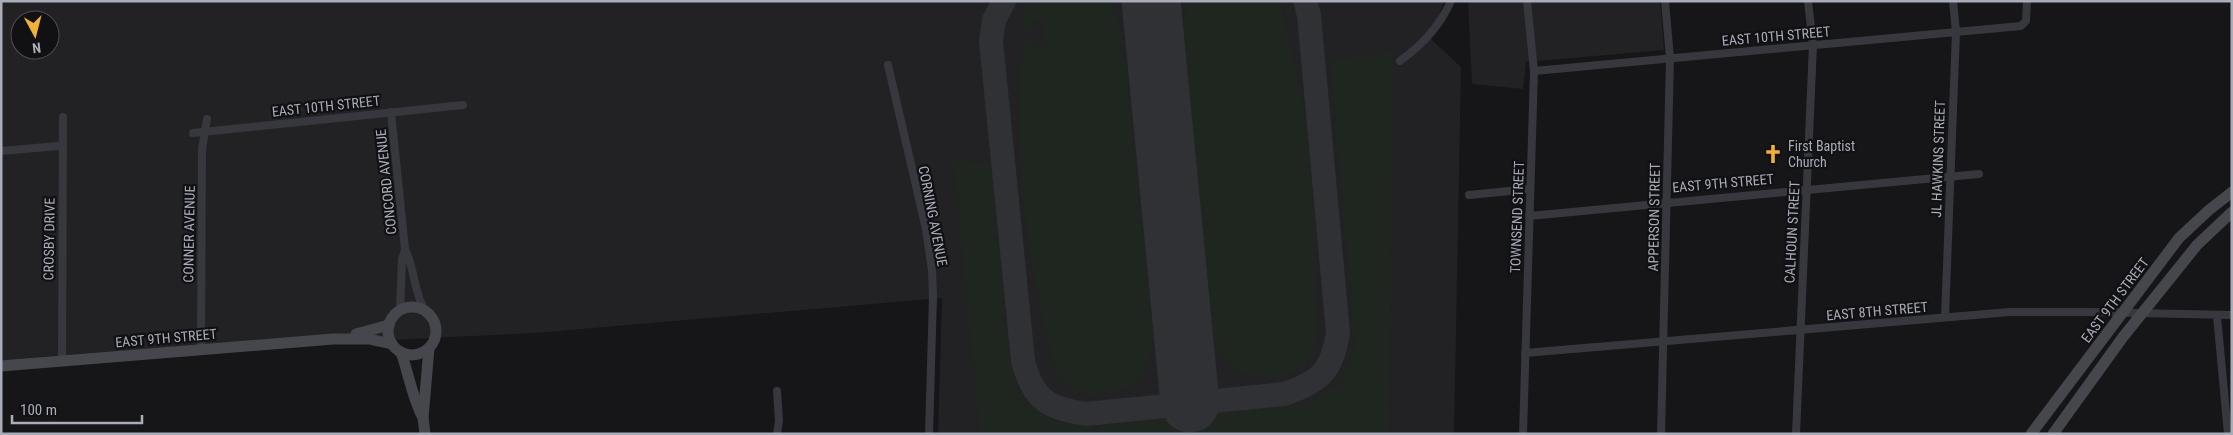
<svg xmlns="http://www.w3.org/2000/svg" width="2233" height="435" font-family="'Roboto Condensed',sans-serif">
<style>
.built{fill:#222225;fill-rule:evenodd}
.green{fill:#1e261f}
.lines{fill:none;stroke-linecap:round;stroke-linejoin:round}
.taxiway{stroke:#303135;stroke-width:24}
.runway{stroke:#303135;stroke-width:59}
.minor{stroke:#37383d;stroke-width:8}
.secondary{stroke:#45474d;stroke-width:11}
.labels{text-anchor:middle;stroke-width:4.5;stroke-linejoin:round;paint-order:stroke}
.street-label{font-size:14px;fill:#a8adb8;stroke:#111113}
.poi-label{font-size:14px;fill:#a8adb8;stroke:#111113;text-anchor:start}
</style>
<rect width="100%" height="100%" fill="#161618"/>
<g class="built">
<path d="M1,1H1444L1431,39L1461,67L1454,434H938L942,298L535,333L50,356L1,363ZM20,20H50V50H20Z"/>
<polygon points="1468,1 1660,1 1664,50 1526,62 1523,89 1472,84"/>
</g>
<g class="green">
<path d="M1033,1H1102L1112,8L1122,30L1154,338C1151,351 1148,367 1140,378C1130,391 1100,397 1085,395C1073,393 1064,384 1056,376C1047,335 1037,294 1030,253C1018,182 1019,110 1022,39L1034,40L1037,47L1045,46L1043,21L1032,20L1033,30L1021,31L1026,7Z"/>
<polygon points="1190,1 1280,1 1305,112 1316,230 1316,339 1311,359 1301,368 1283,377 1259,377 1240,373 1225,362 1214,340 1182,30 1187,5"/>
<polygon points="1393,50 1389,434 980,434 953,158 991,166 1009,359 1017,385 1030,404 1059,422 1094,427 1306,403 1335,387 1347,369 1355,348 1330,60 1376,54"/>
</g>
<g class="lines">
<path class="taxiway" d="M1004,1L994,20L991,41L1023,361C1033,400 1048,408 1086,414L1284,394C1320,382 1332,371 1338,333L1309,15L1305,1"/>
<polyline class="runway" points="1151,1 1190,403"/>
<g class="minor">
<path d="M1400,61C1421,46 1440,26 1451,1"/>
<polyline points="888,65 926,229 932,270 933,296 929,434"/>
<polyline points="1534,71 2021,26 2026,21 2027,1"/>
<polyline points="391,112 405,249 402,260 400,310"/>
<polyline points="193,133 463,105"/>
<polyline points="1,151 58,146"/>
<polyline points="1469,195 1530,189"/>
<polyline points="1529,216 1979,174"/>
<path d="M405,249C415,269 413,290 425,311"/>
<polyline points="2217,316 2228,434"/>
<polyline points="1945,317 1956,32 1953,1"/>
<polyline points="201,350 202,149 207,119"/>
<polyline points="1525,353 2010,312 2088,312 2232,315"/>
<polyline points="62,362 63,117"/>
<polyline points="777,434 779,421 777,391"/>
<polyline points="1523,434 1534,71 1527,1"/>
<polyline points="1661,434 1670,58 1665,1"/>
<polyline points="1796,434 1813,45 1808,1"/>
</g>
<g class="secondary">
<circle cx="412" cy="331" r="24"/>
<polyline points="356,334 389,325"/>
<path d="M401,352C409,375 412,397 423,418"/>
<polyline points="1,366 333,339 369,339 392,344"/>
<polyline points="425,434 423,418 429,348"/>
<polyline points="2031,434 2179,238 2209,210 2232,192"/>
<polyline points="2053,434 2123,337 2197,245 2232,212"/>
</g>
</g>
<defs>
<g id="church-bare" transform="scale(1.5)"><path d="M-1.2-6h2.4v3.5h3.3v2.4h-3.3V6h-2.4V-.1h-3.3v-2.4h3.3Z" fill="#f2b134" stroke="#111113" stroke-width="2.5" paint-order="stroke"/></g>
</defs>
<g fill-rule="evenodd">
<use href="#church-bare" x="1773" y="154"/>
</g>
<g class="labels">
<g class="street-label">
<text transform="translate(1776 36) rotate(-5)" y="5">EAST 10TH STREET</text>
<text transform="translate(326 106) rotate(-6)" y="5">EAST 10TH STREET</text>
<text transform="translate(1938 159) rotate(-88)" y="5">JL HAWKINS STREET</text>
<text transform="translate(386 182) rotate(-96)" y="5">CONCORD AVENUE</text>
<text transform="translate(1723 183) rotate(-5)" y="5">EAST 9TH STREET</text>
<text transform="translate(933 216) rotate(79)" y="5">CORNING AVENUE</text>
<text transform="translate(1517 217) rotate(-88)" y="5">TOWNSEND STREET</text>
<text transform="translate(1654 217) rotate(-89)" y="5">APPERSON STREET</text>
<text transform="translate(1792 232) rotate(-87)" y="5">CALHOUN STREET</text>
<text transform="translate(189 234) rotate(-89)" y="5">CONNER AVENUE</text>
<text transform="translate(49 239) rotate(-89)" y="5">CROSBY DRIVE</text>
<text transform="translate(2115 300) rotate(-53)" y="5">EAST 9TH STREET</text>
<text transform="translate(1877 311) rotate(-5)" y="5">EAST 8TH STREET</text>
<text transform="translate(166 338) rotate(-5)" y="5">EAST 9TH STREET</text>
</g>
<g class="poi-label">
<text x="1788" y="151">First Baptist<tspan x="1788" dy="16">Church</tspan></text>
</g>
</g>
<rect width="2233" height="435" fill="none" stroke="#a8adb8" stroke-width="5"/>
<g transform="translate(35 35) rotate(173)"><circle r="24" fill="#111113" stroke="#4d4f55"/>
<path d="M0-4L9 19L0 12L-9 19Z" fill="#f2b134"/>
<text y="-8" font-size="14" font-weight="bold" text-anchor="middle" fill="#a8adb8">N</text>
</g>
<path d="M12 415v8h130v-8" fill="none" stroke="#a8adb8" stroke-width="2.5"/>
<text x="20" y="415" font-size="15" fill="#a8adb8" stroke="#111113" stroke-width="4" paint-order="stroke">100 m</text>
</svg>
